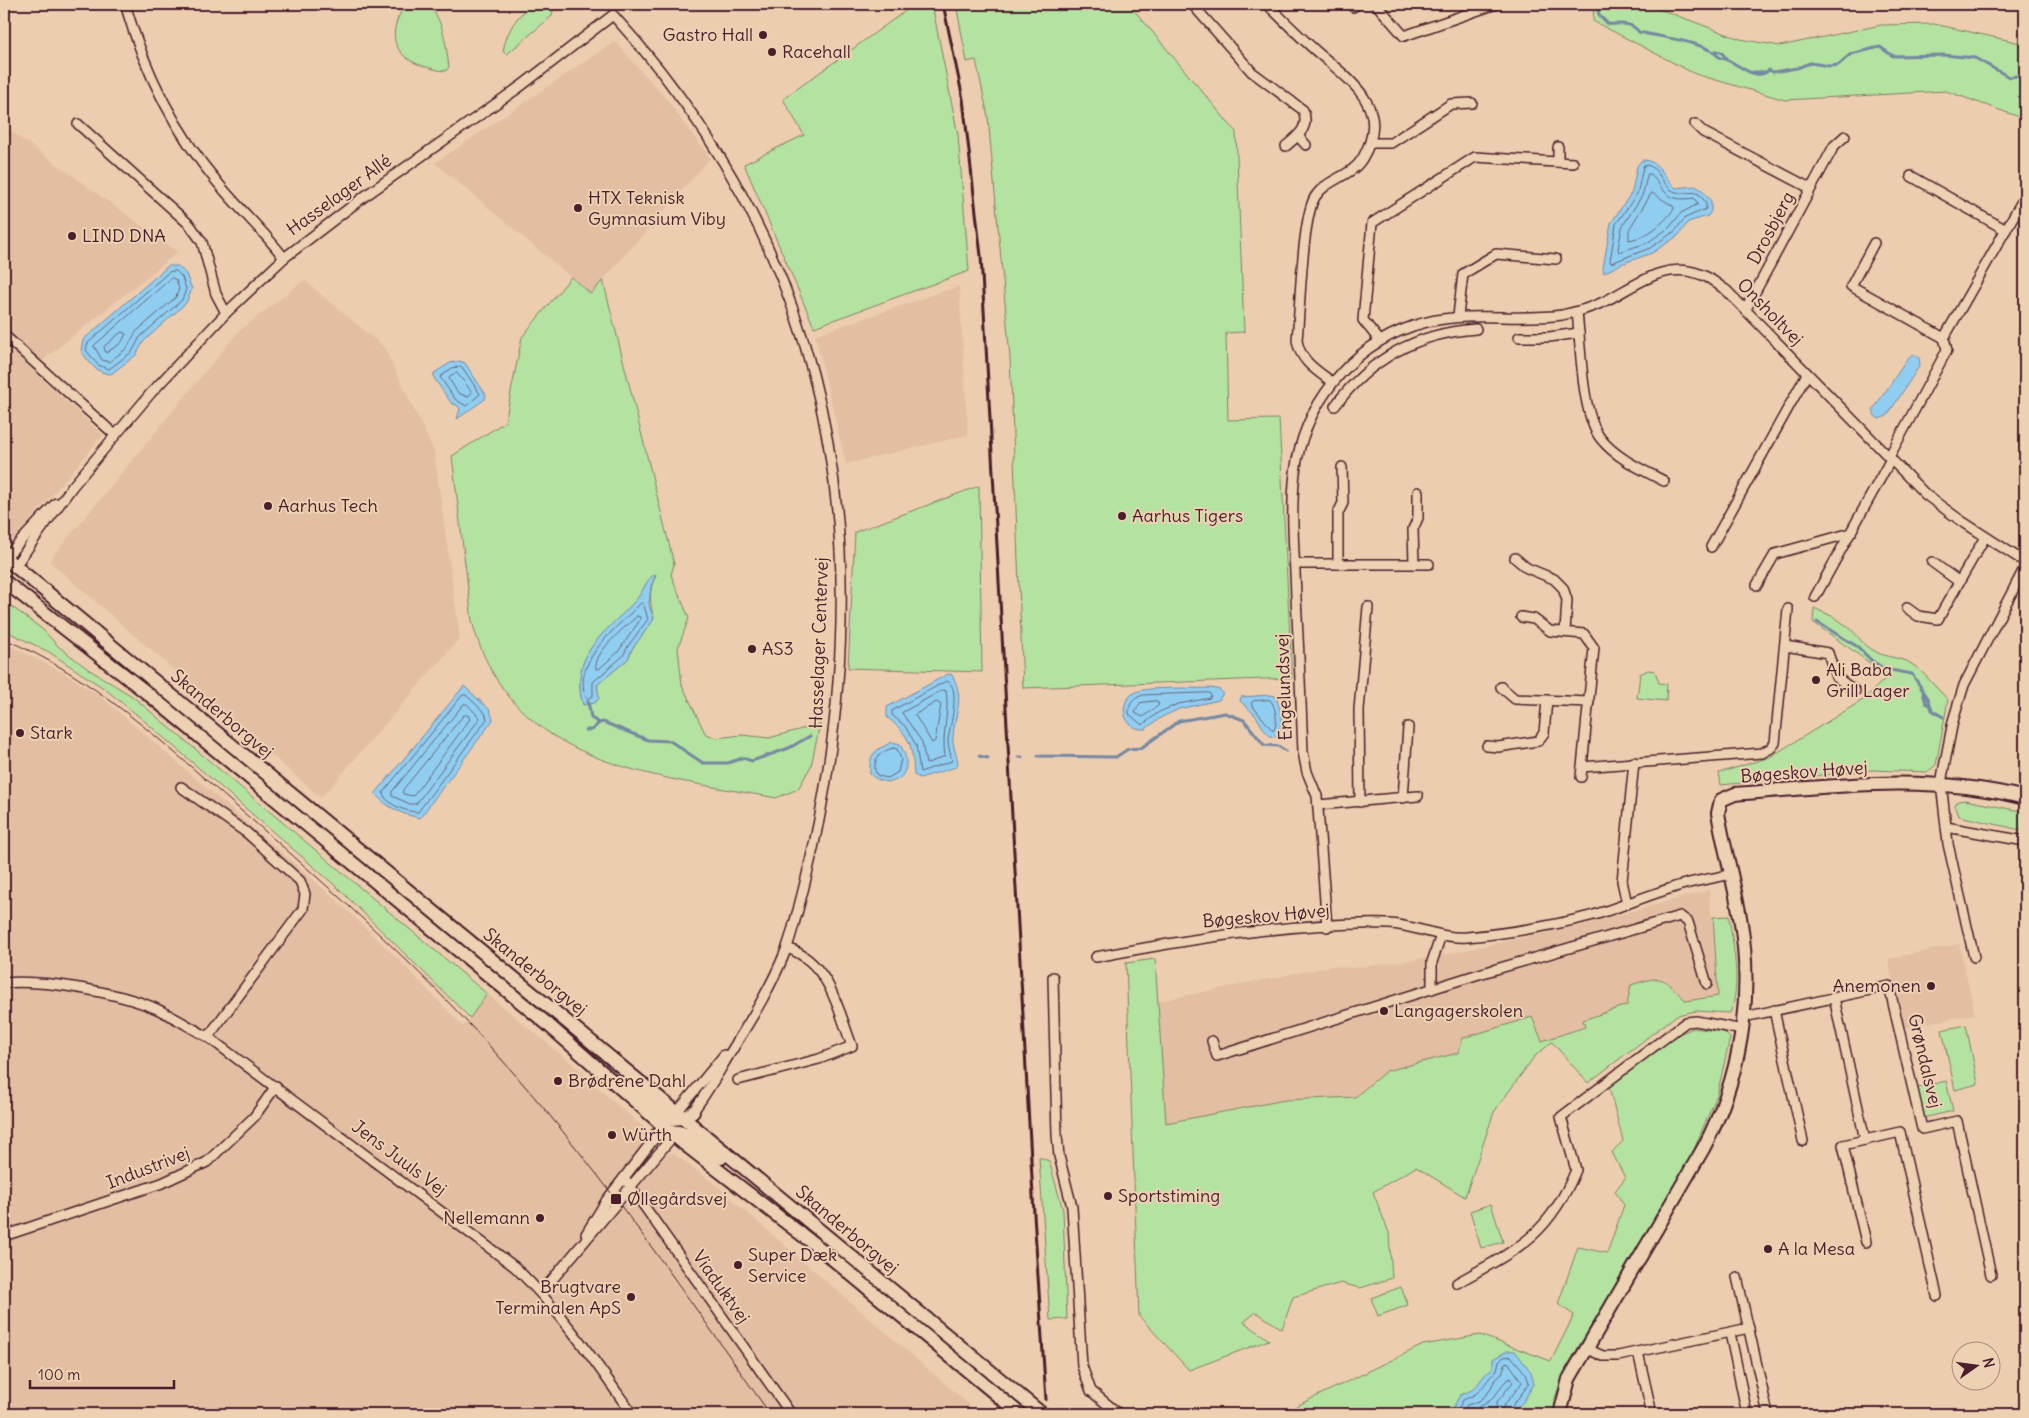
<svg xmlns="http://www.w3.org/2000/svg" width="2029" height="1418" font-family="Delius,sans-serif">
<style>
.built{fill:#e3bea3}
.green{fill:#b4e2a0;stroke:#7f8066;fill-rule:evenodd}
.water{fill:#90cef1;stroke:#7488a2}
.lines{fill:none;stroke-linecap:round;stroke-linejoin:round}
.shore{stroke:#66657a;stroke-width:1}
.stream{stroke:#7488a2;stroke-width:3}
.street-casing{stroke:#4a1f2b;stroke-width:12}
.secondary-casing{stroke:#4a1f2b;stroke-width:16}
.street{stroke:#ecd1b3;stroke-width:9}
.secondary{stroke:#ecd1b3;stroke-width:12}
.tram{stroke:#4a1f2b;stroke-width:1}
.rail{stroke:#4a1f2b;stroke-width:3}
.poi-dot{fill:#4a1f2b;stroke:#ecd1b3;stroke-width:2}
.labels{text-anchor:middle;stroke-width:4;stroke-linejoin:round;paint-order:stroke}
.poi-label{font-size:18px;fill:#4a1f2b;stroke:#ecd1b3;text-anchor:start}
.street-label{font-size:18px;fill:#4a1f2b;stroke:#ecd1b3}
</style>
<rect width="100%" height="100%" fill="#edcdaf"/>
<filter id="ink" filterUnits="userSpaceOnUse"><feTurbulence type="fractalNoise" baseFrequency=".02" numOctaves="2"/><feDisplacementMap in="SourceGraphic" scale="10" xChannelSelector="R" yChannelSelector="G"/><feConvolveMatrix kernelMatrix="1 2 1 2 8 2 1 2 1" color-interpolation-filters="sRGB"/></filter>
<g filter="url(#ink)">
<g class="built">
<polygon points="615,41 666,99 710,158 591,294 435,163"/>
<polygon points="4,126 178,252 32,369 103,435 12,542 4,535"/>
<polygon points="304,280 384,347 434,451 460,638 321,798 49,561 239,331"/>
<polygon points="959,286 968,435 846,464 815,335"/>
<polygon points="4,643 61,671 100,696 332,896 400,961 463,1027 487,994 578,1068 606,1095 649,1132 640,1145 660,1161 667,1154 673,1153 719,1187 737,1204 980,1414 4,1414"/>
<polygon points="1709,890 1718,996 1686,1001 1664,979 1627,1005 1583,1020 1585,1026 1542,1041 1531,1017 1459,1053 1386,1071 1355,1097 1285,1100 1166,1123 1158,1001 1332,966 1351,968 1428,958 1578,926"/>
<polygon points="1959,944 1975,1014 1903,1028 1888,959"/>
</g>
<g class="green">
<path d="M421,4C444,9 446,48 449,67L446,71C438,71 431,68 423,66C392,56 387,33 404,7Z"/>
<path d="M532,4H549L553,11L552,16L506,55L503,51C507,30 516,17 532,4Z"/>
<polygon points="909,4 932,4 958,135 969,271 814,327 744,164 804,135 783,99 908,9"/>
<polygon points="956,4 1129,4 1236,132 1244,332 1226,333 1228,420 1279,419 1292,678 1023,688 1010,357 988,117 976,60 967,62"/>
<polygon points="1594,4 1646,4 1740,39 1780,46 1881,25 1934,24 2025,44 2025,119 1946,91 1785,100 1695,74 1593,21"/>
<path d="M571,277L591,294L603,280L674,564L671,575L689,618L678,648L682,685L705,733L716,738L742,735L769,738L820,724L811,766L798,789L776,798C653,775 510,767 472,621L452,456L505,422L522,337ZM656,576C648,589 650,605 654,619L632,649L628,659L597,685L598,692L583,705C569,653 604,635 635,602C644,592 645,581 656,576Z"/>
<polygon points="979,486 982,672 848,668 855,532"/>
<polygon points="4,601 42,629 58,646 88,669 132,696 487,994 470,1018 337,887 142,719 105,689 49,652 4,630"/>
<polygon points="1814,608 1834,617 1850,628 1866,646 1880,654 1907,661 1919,669 1948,700 1936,765 1927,772 1872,770 1721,785 1719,773 1770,757 1863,700 1888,676 1813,622"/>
<polygon points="1648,670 1655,671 1659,683 1667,684 1666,701 1637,698 1640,674"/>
<polygon points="1965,800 2025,812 2025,831 1959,816 1955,805 1958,801"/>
<path d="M1729,916C1733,946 1742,985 1730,1013L1696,1011L1677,1015L1588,1083L1552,1042L1534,1057L1494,1112L1465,1197L1416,1167L1373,1192L1389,1233L1392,1278L1360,1288L1341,1283L1293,1297L1282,1329L1256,1312L1244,1322L1269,1340L1189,1370L1139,1316L1126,963L1155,959L1166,1123L1285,1100L1355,1097L1386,1071L1458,1053L1463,1038L1532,1017L1542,1041L1585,1027L1583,1020L1627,1005L1631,985C1665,974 1662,977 1686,1001L1718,996L1713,917Z"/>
<polygon points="1966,1025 1978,1084 1955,1090 1942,1030"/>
<polygon points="1693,1028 1724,1032 1730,1038 1717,1095 1692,1154 1565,1370 1555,1398 1554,1414 1282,1413 1423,1345 1480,1335 1551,1361 1574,1315 1558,1304 1578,1247 1607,1253 1624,1205 1615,1191 1625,1178 1612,1152 1623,1141 1609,1087 1679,1034"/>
<polygon points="1946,1081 1953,1111 1923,1118 1917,1088"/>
<polygon points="700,1148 815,1234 1034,1414 1028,1414 817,1240 699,1150"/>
<polygon points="1039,1157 1049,1161 1063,1210 1067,1319 1050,1320"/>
<polygon points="1491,1204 1503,1242 1481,1248 1470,1211"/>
<polygon points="1401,1287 1408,1305 1378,1316 1371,1298"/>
</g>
<g class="water">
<path d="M1642,160C1660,160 1663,177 1676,188L1695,186L1702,190L1711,201V211L1708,216L1688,222L1679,235L1652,253L1621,264L1604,273L1603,268L1611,223L1632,192L1637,166Z"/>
<path d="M168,266H178L186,274L192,289L186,303L144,341L136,355L111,374C95,373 90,363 81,351L83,340Z"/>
<polygon points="1913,354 1919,358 1920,365 1887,416 1879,419 1875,416 1873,410 1908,358"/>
<polygon points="459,361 465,363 486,395 485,399 457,419 460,409 457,405 452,404 434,378 434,373 450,363"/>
<path d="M656,574L651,586L649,605L654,619L632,649L628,659L597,685L599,698L595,703L583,705C569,653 604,635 635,601C644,592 645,579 656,574Z"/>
<path d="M948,674L952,675C967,701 952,717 953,743C954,749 957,756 958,763L956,767L920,778L914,775C912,744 911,737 887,717V707Z"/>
<path d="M464,686L490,710L493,720L420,818C401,814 388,808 375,794Z"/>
<path d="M1211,688L1220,690L1223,693L1219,700L1179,709L1162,717L1145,729C1123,731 1116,701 1136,692C1150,686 1194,689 1211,688Z"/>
<path d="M1271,695L1275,696C1281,708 1285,726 1276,737L1270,736L1265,731L1256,716L1240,701L1241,697Z"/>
<path d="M892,742L900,744C903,751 907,757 906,764C905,785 882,786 870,774C869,753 874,751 892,742Z"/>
<path d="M1507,1351H1515L1531,1372L1534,1384L1523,1402L1511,1414H1450L1460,1395C1483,1388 1476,1379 1493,1368V1359Z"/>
</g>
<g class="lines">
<g class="shore">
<path d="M1644,165C1660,164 1661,188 1676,192C1684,195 1691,190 1699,194L1706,203V209L1685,218L1675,231L1650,248L1611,263L1610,261L1616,224L1637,194Z"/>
<path d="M1648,174H1651C1666,193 1667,202 1694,198L1698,204L1681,213L1670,227L1647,243L1619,252L1618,249L1622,227L1642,196Z"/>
<path d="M1652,193L1673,206L1674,209C1663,224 1648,237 1629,240V230Z"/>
<polygon points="176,271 182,277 186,289 182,300 140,337 132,352 109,369 98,365 86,350 88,343 169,272"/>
<polygon points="172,278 176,280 179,289 176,297 136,332 127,348 109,362 102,360 94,346"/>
<polygon points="122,332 126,334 121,343 106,353 104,347"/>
<polygon points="462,367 480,394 466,406 455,399 440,377 452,368"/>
<polygon points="457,373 472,392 468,397 458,393 449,379 450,376"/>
<path d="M643,603L648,619L628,646L623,656L593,682V696L587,699C569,663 618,627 640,604Z"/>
<path d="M637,616L640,617V620L618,652L599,669H596C593,652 625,628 637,616Z"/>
<path d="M947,681C962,687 949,728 948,741C948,748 951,755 952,761L920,772L916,745L905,726L892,715V711Z"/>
<path d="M943,690L946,691C950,713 941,734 945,756L926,764L922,742L902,713Z"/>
<path d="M1209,693L1211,695L1210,698L1178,704L1159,712L1142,725L1129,714C1128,704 1134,698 1143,695Z"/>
<path d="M463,695H466L485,713L487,719L418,812C407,812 386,805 383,793Z"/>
<path d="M1270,700C1276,706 1279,724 1273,731L1251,704L1253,701Z"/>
<polygon points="1157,701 1159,705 1143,717 1135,713 1140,703"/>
<polygon points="937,702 941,705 935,741 932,743 915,715"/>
<polygon points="464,704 467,704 480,718 416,804 410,804 392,796 392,792"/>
<polygon points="464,715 468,715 470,719 413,796 403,794 403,790"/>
<path d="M893,748L897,749L901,759L898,772L888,778L878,776L875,771C874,757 880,752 893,748Z"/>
<path d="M1455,1414L1463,1400C1485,1392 1482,1384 1497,1370L1499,1361L1504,1357L1511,1356L1526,1374L1529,1383C1524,1392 1509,1408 1508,1414"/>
<path d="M1462,1414L1467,1405L1479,1401L1488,1393L1495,1380L1502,1374L1505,1364L1508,1362L1522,1382C1516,1393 1502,1403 1501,1414"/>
<path d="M1470,1414C1475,1407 1486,1405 1493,1398C1500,1391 1501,1382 1511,1378L1513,1382L1497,1402L1494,1414"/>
</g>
<g class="stream">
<path d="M1597,4L1599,15L1608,24C1621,25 1630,21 1639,32C1662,38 1706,41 1720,58C1736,59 1753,84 1769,70L1773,72L1797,68L1810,63L1830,66L1838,65L1851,54L1880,47L1893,56L1944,55L1975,58L2009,77L2025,75"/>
<polyline points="1715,51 1721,52 1726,58"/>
<polyline points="1753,72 1766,72"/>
<polyline points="1817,622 1858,647 1872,661 1885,669 1912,674 1928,698 1932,710 1943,717"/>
<polyline points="1923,692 1926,703 1930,705"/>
<polyline points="588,701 591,718 599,723 603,722 648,740 670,741 703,763 728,763 743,758 752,761 789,748 810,736"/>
<polyline points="586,730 592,730 599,723"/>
<polyline points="979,756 988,758"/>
<polyline points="1038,756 1116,757 1128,749 1141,748 1179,721 1225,713 1244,720 1264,745 1278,746 1286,751"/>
<polyline points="1018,757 1022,757"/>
</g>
<g class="street-casing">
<g id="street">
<path d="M125,4C144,69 174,131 218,183C239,209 264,231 284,258"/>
<path d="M1192,4L1252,72L1303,110C1310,127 1299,135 1286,146"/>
<path d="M1267,4C1283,20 1299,36 1316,51C1351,81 1393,108 1362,159C1351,177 1326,179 1315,197C1302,218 1300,310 1297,340C1300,361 1316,370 1332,382"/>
<polyline points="1376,4 1404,36 1496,4"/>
<polyline points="1353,7 1357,4"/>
<polyline points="78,124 190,225 202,242 216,294 226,313"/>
<polyline points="1695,124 1703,132 1810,188"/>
<polyline points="1298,136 1306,145"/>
<polyline points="1370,143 1391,143 1451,104 1472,103"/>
<polyline points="1558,162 1558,147"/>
<polyline points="1911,176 2006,230"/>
<polyline points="1874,243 1851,286 1944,338"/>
<polyline points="1746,309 1834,146 1845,136"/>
<path d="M1577,312C1581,345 1581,414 1601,439C1616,458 1643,470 1664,481"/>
<polyline points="1458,316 1463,274 1496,254 1556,259"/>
<polyline points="4,335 114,434"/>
<polyline points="1519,337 1549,337 1579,333"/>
<polyline points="1380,341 1363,320 1372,223 1475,157 1573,163"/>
<path d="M1335,406C1370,359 1417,333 1476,329"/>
<polyline points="1889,457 1947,350 1944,338 2025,196"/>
<polyline points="1711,547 1807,374"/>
<polyline points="5,558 56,503"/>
<polyline points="1515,558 1527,568 1554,579 1563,588 1567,600 1565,631"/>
<polyline points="1932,562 1958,581"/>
<polyline points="1295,564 1429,564"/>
<polyline points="1338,564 1338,513 1343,503 1342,467"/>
<polyline points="1414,564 1413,529 1418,518 1418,492"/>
<path d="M15,566L72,487L151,393L226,313L284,258L365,196L521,86L613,15C815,236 874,495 825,787C818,829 809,869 798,910C794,923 791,937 786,950C771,988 750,1021 729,1055C717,1075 705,1097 690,1115"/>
<polyline points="1757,585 1775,554 1851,533"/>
<polyline points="1815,597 1891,459"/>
<polyline points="1907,608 1918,616 1938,619 1985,537"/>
<polyline points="1521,617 1534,619 1550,631 1584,634 1594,648 1581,777"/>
<polyline points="1785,646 1828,653 1836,677 1855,691"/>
<polyline points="1501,687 1515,699 1589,702"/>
<polyline points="1487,746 1498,747 1538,741 1544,733 1547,700"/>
<polyline points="1582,767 1762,753 1771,748 1775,743 1788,609"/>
<polyline points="181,787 247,833 300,881 305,894 303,909 208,1037"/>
<polyline points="1403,798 1408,727"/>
<polyline points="1360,802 1359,710 1368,607"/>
<polyline points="1318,805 1418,796"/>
<polyline points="1946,827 2025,841"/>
<polyline points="1627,904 1622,881 1634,762"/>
<path d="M1327,927L1317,796L1307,772L1303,752C1301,701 1299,650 1296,598C1295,557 1290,514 1295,473C1303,406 1350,347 1413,326C1462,309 1512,322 1562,315C1576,312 1588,309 1601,303C1634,288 1663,259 1702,275C1711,278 1718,285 1726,290L1926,495L1960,520L2025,562"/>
<path d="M1096,957C1190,939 1293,922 1389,924C1415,925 1440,939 1467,937C1509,933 1553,926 1594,915C1620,907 1646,896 1672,888C1691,881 1712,879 1731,874"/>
<polyline points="1974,957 1948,844 1941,783 1953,721 1964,685 2025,567"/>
<polyline points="1053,977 1057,1135 1059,1156 1072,1207 1082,1366 1091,1391 1119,1414"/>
<path d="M4,983C44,979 121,993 157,1009C174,1017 191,1028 208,1037L515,1267C563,1314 594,1360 632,1414"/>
<polyline points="1432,989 1432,962 1441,935"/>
<polyline points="1834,998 1865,1140"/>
<polyline points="1774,1010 1803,1141"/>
<polyline points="1744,1017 1889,986 1922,1129 1957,1121 1991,1275"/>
<polyline points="1212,1041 1217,1056 1479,974 1680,916 1688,922 1707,984"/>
<path d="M738,1080L819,1059L852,1046C838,1009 829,962 787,948"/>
<polyline points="677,1112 724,1055"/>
<polyline points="625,1179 791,1414"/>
<polyline points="586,1234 606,1201 660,1131"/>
<polyline points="4,1236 162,1183 207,1162 254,1117 276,1086"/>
<polyline points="1866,1242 1843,1145 1900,1132 1937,1296"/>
<polyline points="1737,1277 1768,1414"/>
<path d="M1457,1283C1517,1249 1548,1237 1576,1170L1561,1117L1686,1022L1696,1021L1743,1030"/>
<polyline points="541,1293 674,1135"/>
<polyline points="1730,1333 1747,1414"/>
<polyline points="1587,1349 1603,1356 1618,1356 1749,1328"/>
<polyline points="1638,1352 1652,1414"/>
</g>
</g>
<g class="secondary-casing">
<g id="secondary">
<polyline points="4,557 1042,1414"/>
<polyline points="4,581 147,693 545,1022 683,1143 823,1251 1020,1414"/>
<polyline points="625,1084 671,1119 684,1118 693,1112"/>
<path d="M657,1135C684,1123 699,1144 721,1158"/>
<path d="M1560,1414L1569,1379L1703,1149C1741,1078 1754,997 1740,917C1734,882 1724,848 1718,813L1721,800L1735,794C1832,786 1930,773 2025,798"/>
</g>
</g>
<use href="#street" class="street"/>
<use href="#secondary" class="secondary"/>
<path class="tram" d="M4,639C94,676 163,743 236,806C332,889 427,974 511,1070C606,1178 687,1296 770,1414"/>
<polyline class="rail" points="943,4 963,99 981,256 1034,1214 1046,1400"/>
</g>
</g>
<g class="poi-dot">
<circle cx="763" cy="35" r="5"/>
<circle cx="772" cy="52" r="5"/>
<circle cx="578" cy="208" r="5"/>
<circle cx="72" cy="236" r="5"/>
<circle cx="268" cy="506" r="5"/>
<circle cx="1122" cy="516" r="5"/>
<circle cx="752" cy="649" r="5"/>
<circle cx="1816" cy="680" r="5"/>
<circle cx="20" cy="733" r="5"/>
<circle cx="1931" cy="986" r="5"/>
<circle cx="1384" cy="1011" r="5"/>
<circle cx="558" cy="1081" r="5"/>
<circle cx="612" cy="1135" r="5"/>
<circle cx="1108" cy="1196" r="5"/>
<rect x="610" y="1193" width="12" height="12" rx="2.5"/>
<circle cx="540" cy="1218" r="5"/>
<circle cx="1768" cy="1249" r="5"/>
<circle cx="738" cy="1265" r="5"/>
<circle cx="631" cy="1297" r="5"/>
</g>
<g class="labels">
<g class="poi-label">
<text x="753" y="41" text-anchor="end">Gastro Hall</text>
<text x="782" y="58">Racehall</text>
<text x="588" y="204">HTX Teknisk<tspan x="588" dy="21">Gymnasium Viby</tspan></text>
<text x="82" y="242">LIND DNA</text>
<text x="278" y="512">Aarhus Tech</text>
<text x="1132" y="522">Aarhus Tigers</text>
<text x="762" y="655">AS3</text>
<text x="1826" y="676">Ali Baba<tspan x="1826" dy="21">Grill Lager</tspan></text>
<text x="30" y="739">Stark</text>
<text x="1921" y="992" text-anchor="end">Anemonen</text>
<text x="1394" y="1017">Langagerskolen</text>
<text x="568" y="1087">Brødrene Dahl</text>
<text x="622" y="1141">Würth</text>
<text x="1118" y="1202">Sportstiming</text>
<text x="627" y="1205">Øllegårdsvej</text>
<text x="530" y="1224" text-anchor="end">Nellemann</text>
<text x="1778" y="1255">A la Mesa</text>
<text x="748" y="1261">Super Dæk<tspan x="748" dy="21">Service</tspan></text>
<text x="621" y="1293" text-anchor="end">Brugtvare<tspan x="621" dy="21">Terminalen ApS</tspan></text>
</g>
<g class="street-label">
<text transform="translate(339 195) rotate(-36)" y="6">Hasselager Allé</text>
<text transform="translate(1771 228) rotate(-62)" y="6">Drosbjerg</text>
<text transform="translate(1770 312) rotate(46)" y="6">Onsholtvej</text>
<text transform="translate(819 643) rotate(-88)" y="6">Hasselager Centervej</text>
<text transform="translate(1284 687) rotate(-92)" y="6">Engelundsvej</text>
<text transform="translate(222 714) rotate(40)" y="6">Skanderborgvej</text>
<text transform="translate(1804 772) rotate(-4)" y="6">Bøgeskov Høvej</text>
<text transform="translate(1266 916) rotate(-5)" y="6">Bøgeskov Høvej</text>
<text transform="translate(535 972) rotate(39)" y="6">Skanderborgvej</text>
<text transform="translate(1925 1061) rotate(77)" y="6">Grøndalsvej</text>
<text transform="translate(399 1158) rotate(37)" y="6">Jens Juuls Vej</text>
<text transform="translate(148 1168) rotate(-21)" y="6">Industrivej</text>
<text transform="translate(847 1230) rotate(40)" y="6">Skanderborgvej</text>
<text transform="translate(721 1287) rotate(55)" y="6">Viaduktvej</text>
</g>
</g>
<rect width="2029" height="1418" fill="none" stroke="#ecd1b3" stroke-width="20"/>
<rect x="10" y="10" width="2009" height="1398" fill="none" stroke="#4a1f2b" stroke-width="2" filter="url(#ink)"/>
<g transform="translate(1976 1366) rotate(76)"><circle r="24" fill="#ecd1b3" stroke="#ab8a7d"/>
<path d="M0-4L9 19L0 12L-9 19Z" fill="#4a1f2b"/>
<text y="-8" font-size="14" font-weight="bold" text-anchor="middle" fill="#4a1f2b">N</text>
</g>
<path d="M30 1380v8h144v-8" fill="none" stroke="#4a1f2b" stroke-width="2.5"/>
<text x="38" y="1380" font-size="15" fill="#4a1f2b" stroke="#ecd1b3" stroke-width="4" paint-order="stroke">100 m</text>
</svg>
